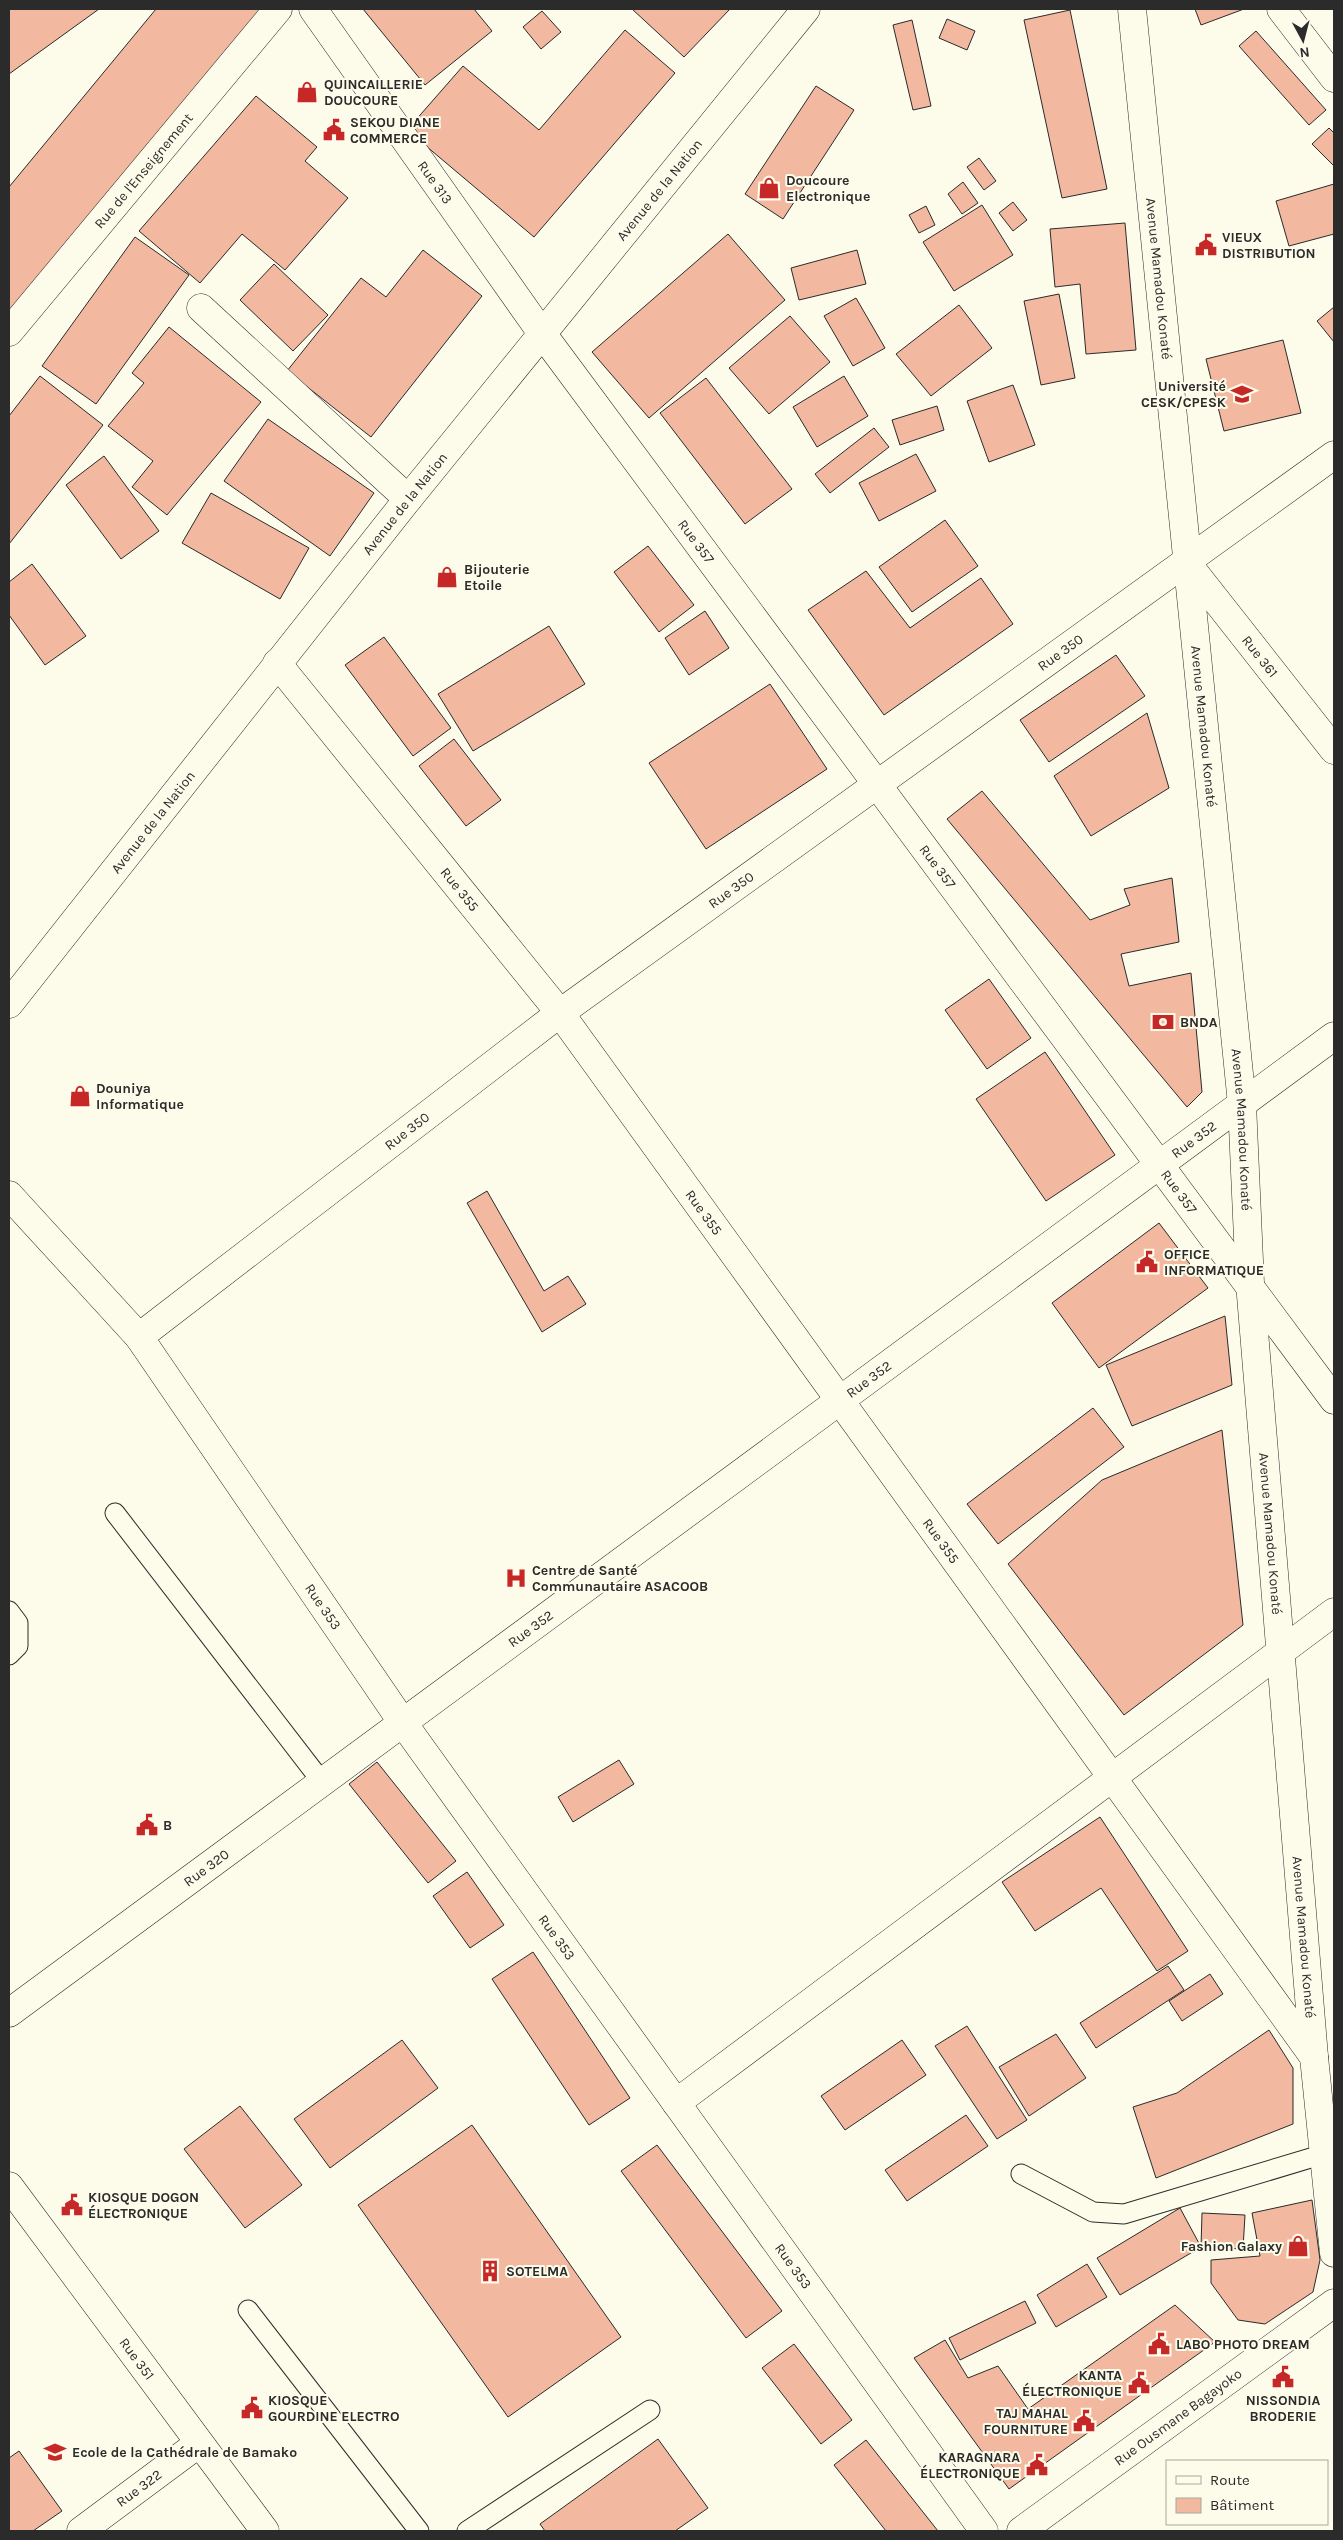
<svg xmlns="http://www.w3.org/2000/svg" width="1343" height="2540" font-family="Karla,sans-serif">
<style>
.building{fill:#f2b8a0;stroke:#2b2b2b}
.lines{fill:none;stroke-linecap:round;stroke-linejoin:round}
.lane-casing{stroke:#2b2b2b;stroke-width:21}
.street-casing{stroke:#2b2b2b;stroke-width:29}
.secondary-casing{stroke:#2b2b2b;stroke-width:29}
.lane{stroke:#fdfbea;stroke-width:19}
.street{stroke:#fdfbea;stroke-width:28}
.secondary{stroke:#fdfbea;stroke-width:28}
.labels{text-anchor:middle;stroke-width:4;stroke-linejoin:round;paint-order:stroke}
.poi-label{font-size:14px;font-weight:bold;fill:#2b2b2b;stroke:#fdfbea;text-anchor:start}
.street-label{font-size:14px;fill:#2b2b2b;stroke:#fdfbea}
</style>
<rect width="100%" height="100%" fill="#fdfbea"/>
<g class="building">
<polygon points="11,9 99,9 9,74 9,10"/>
<polygon points="156,9 264,9 9,317 9,187"/>
<polygon points="363,9 474,9 492,31 425,85"/>
<polygon points="632,9 730,9 684,57"/>
<polygon points="1195,9 1244,9 1201,25"/>
<polygon points="1070,10 1107,189 1062,198 1024,20"/>
<polygon points="542,11 561,32 541,49 523,27"/>
<polygon points="947,19 975,31 967,50 939,38"/>
<polygon points="912,20 931,106 913,110 893,25"/>
<polygon points="625,30 675,73 534,237 407,130 463,66 539,130"/>
<polygon points="1256,31 1326,110 1309,125 1239,46"/>
<polygon points="816,86 854,110 783,219 745,194"/>
<polygon points="256,96 317,147 305,161 348,198 285,270 242,234 200,283 139,231"/>
<polygon points="1329,128 1334,133 1334,166 1312,144"/>
<polygon points="979,158 996,181 984,190 967,167"/>
<polygon points="963,182 978,203 962,214 948,194"/>
<polygon points="1334,184 1334,234 1289,246 1276,201"/>
<polygon points="1013,202 1027,220 1013,231 999,213"/>
<polygon points="982,205 1013,255 954,291 923,242"/>
<polygon points="926,206 935,225 919,233 909,215"/>
<polygon points="1125,223 1136,350 1086,354 1080,284 1055,287 1050,229"/>
<polygon points="728,234 785,300 649,418 592,352"/>
<polygon points="135,237 189,275 96,404 42,366"/>
<polygon points="423,250 482,296 371,437 287,371 361,278 386,297"/>
<polygon points="857,250 866,284 799,300 791,268"/>
<polygon points="274,264 328,315 293,351 240,300"/>
<polygon points="1059,294 1075,378 1041,385 1024,301"/>
<polygon points="856,298 885,348 853,366 824,316"/>
<polygon points="959,305 992,348 931,396 896,354"/>
<polygon points="1334,307 1334,342 1317,321"/>
<polygon points="790,316 830,362 769,414 729,368"/>
<polygon points="169,327 261,402 167,515 132,487 153,461 108,426 144,383 132,373"/>
<polygon points="1283,340 1301,413 1224,431 1206,359"/>
<polygon points="40,376 103,425 9,544 9,416"/>
<polygon points="844,376 868,416 817,447 793,407"/>
<polygon points="706,378 792,489 745,524 660,413"/>
<polygon points="1013,385 1035,445 989,462 967,401"/>
<polygon points="937,406 944,430 900,445 892,420"/>
<polygon points="268,419 374,493 330,556 224,481"/>
<polygon points="874,428 889,447 830,493 815,474"/>
<polygon points="916,454 936,491 879,521 859,483"/>
<polygon points="104,456 159,531 121,559 66,485"/>
<polygon points="211,493 309,548 280,599 182,543"/>
<polygon points="945,520 978,566 912,612 879,567"/>
<polygon points="648,546 694,605 659,632 614,572"/>
<polygon points="32,564 86,636 45,665 9,615 9,582"/>
<polygon points="866,571 910,628 981,578 1013,624 884,715 808,610"/>
<polygon points="705,611 729,648 689,675 665,638"/>
<polygon points="549,626 585,684 473,751 438,694"/>
<polygon points="384,637 451,728 413,756 345,665"/>
<polygon points="1116,655 1145,696 1049,762 1020,720"/>
<polygon points="770,684 827,769 706,849 649,763"/>
<polygon points="1147,713 1169,788 1091,836 1054,776"/>
<polygon points="454,739 501,800 466,826 419,766"/>
<polygon points="982,791 1090,920 1130,905 1124,889 1172,878 1179,942 1121,954 1129,986 1191,973 1202,1092 1187,1107 947,819"/>
<polygon points="989,979 1031,1038 987,1069 945,1010"/>
<polygon points="1045,1052 1115,1155 1046,1201 976,1099"/>
<polygon points="487,1191 544,1291 568,1276 586,1304 542,1332 467,1203"/>
<polygon points="1159,1223 1208,1288 1099,1368 1052,1303"/>
<polygon points="1225,1316 1232,1385 1132,1426 1106,1365"/>
<polygon points="1093,1408 1124,1447 998,1544 967,1504"/>
<polygon points="1222,1430 1243,1625 1124,1715 1008,1564 1102,1480"/>
<polygon points="619,1760 634,1784 573,1822 558,1797"/>
<polygon points="377,1762 456,1861 428,1883 349,1784"/>
<polygon points="1100,1817 1188,1951 1157,1971 1101,1888 1035,1931 1002,1882"/>
<polygon points="467,1872 504,1925 470,1948 433,1896"/>
<polygon points="533,1952 630,2098 589,2125 492,1979"/>
<polygon points="1168,1966 1184,1990 1096,2048 1080,2023"/>
<polygon points="1210,1974 1223,1994 1182,2021 1169,2001"/>
<polygon points="967,2026 1027,2120 997,2139 935,2046"/>
<polygon points="1269,2030 1293,2068 1293,2124 1156,2178 1133,2107 1177,2093"/>
<polygon points="1056,2034 1086,2078 1029,2116 999,2067"/>
<polygon points="402,2040 438,2088 330,2168 294,2119"/>
<polygon points="902,2040 926,2075 845,2130 821,2096"/>
<polygon points="240,2106 302,2185 245,2228 184,2149"/>
<polygon points="966,2115 988,2146 907,2201 885,2170"/>
<polygon points="472,2125 621,2337 508,2417 358,2205"/>
<polygon points="657,2145 782,2311 746,2338 621,2171"/>
<polygon points="1312,2200 1320,2260 1313,2292 1265,2324 1238,2320 1211,2283 1211,2260 1260,2256 1252,2213"/>
<polygon points="1180,2208 1201,2247 1120,2295 1097,2258"/>
<polygon points="1202,2213 1245,2215 1243,2249 1201,2247"/>
<polygon points="1087,2264 1107,2297 1056,2327 1037,2295"/>
<polygon points="1025,2301 1036,2323 960,2360 949,2338"/>
<polygon points="1175,2305 1215,2342 1009,2489 914,2358 945,2340 968,2378 998,2366 1028,2409"/>
<polygon points="794,2344 852,2420 821,2444 762,2368"/>
<polygon points="658,2439 708,2508 675,2531 545,2531 540,2524"/>
<polygon points="866,2440 938,2531 886,2531 834,2465"/>
<polygon points="19,2451 62,2511 33,2531 9,2531 9,2458"/>
</g>
<g class="lines">
<g class="lane-casing">
<g id="lane">
<polyline points="115,1513 322,1782"/>
<polyline points="9,1611 18,1623 18,1646 9,1655"/>
<polyline points="1021,2174 1093,2212 1124,2214 1324,2154"/>
<polyline points="248,2310 419,2531"/>
<polyline points="467,2531 650,2410"/>
</g>
</g>
<g class="street-casing">
<g id="street">
<path id="s1" d="M313,9L541,332L1334,1400"/>
<polyline points="1281,9 1334,78"/>
<polyline points="201,308 408,499"/>
<path id="s2" d="M9,332L278,9"/>
<path id="s3" d="M1186,562L1334,750"/>
<path id="s4" d="M277,663L560,1013L1314,2057"/>
<path id="s5" d="M9,1195L139,1337L403,1723L984,2531"/>
<path id="s6" d="M139,1337L560,1013L1334,455"/>
<path id="s7" d="M9,2013L1334,1036"/>
<polyline points="676,2103 1334,1612"/>
<path id="s8" d="M9,2186L265,2531"/>
<path id="s9" d="M81,2531L198,2444"/>
</g>
</g>
<g class="secondary-casing">
<g id="secondary">
<path id="s10" d="M1132,9L1242,1104L1250,1283L1314,2057L1334,2253"/>
<path id="s11" d="M9,1004L408,499L806,9"/>
<path id="s12" d="M1021,2531L1334,2303"/>
</g>
</g>
<use href="#lane" class="lane"/>
<use href="#street" class="street"/>
<use href="#secondary" class="secondary"/>
</g>
<defs>
<g id="shop-bare" transform="scale(1.725)"><path d="M-5-2.5h2.3a2.7 3.5 0 0 1 5.4 0H5L5.5 6h-11ZM-1.5-2.5h3a1.5 2.3 0 0 0-3 0Z" fill="#c62828" stroke="#fdfbea" stroke-width="2.5" paint-order="stroke"/></g>
<g id="civic-bare" transform="scale(1.725)"><path d="M-.6-6.5H3V-4.5H.6V-3L4-1V1h2V6H-6V1h2V-1L-.6-3ZM-1.2 2.5V6h2.4V2.5Z" fill="#c62828" stroke="#fdfbea" stroke-width="2.5" paint-order="stroke"/></g>
<g id="university-bare" transform="scale(1.725)"><path d="M0-5L7-2L0 1L-7-2ZM-4 1L0 2.5L4 1V4Q0 6-4 4Z" fill="#c62828" stroke="#fdfbea" stroke-width="2.5" paint-order="stroke"/></g>
<g id="bank-bare" transform="scale(1.725)"><path d="M-6-4H6V4H-6ZM0-2.3a2.3 2.3 0 1 0 0 4.6a2.3 2.3 0 1 0 0-4.6Z" fill="#c62828" stroke="#fdfbea" stroke-width="2.5" paint-order="stroke"/></g>
<g id="hospital-bare" transform="scale(1.725)"><path d="M-5-5h3v3.5h4V-5h3V5h-3V1.5h-4V5h-3Z" fill="#c62828" stroke="#fdfbea" stroke-width="2.5" paint-order="stroke"/></g>
<g id="building-bare" transform="scale(1.725)"><path d="M-4-6H4V6H1V3H-1V6H-4ZM-2.5-4.3h1.7v1.8h-1.7ZM.8-4.3h1.7v1.8H.8ZM-2.5-1h1.7V.8h-1.7ZM.8-1h1.7V.8H.8Z" fill="#c62828" stroke="#fdfbea" stroke-width="2.5" paint-order="stroke"/></g>
<g id="school-bare" transform="scale(1.725)"><path d="M0-5L7-2L0 1L-7-2ZM-4 1L0 2.5L4 1V4Q0 6-4 4Z" fill="#c62828" stroke="#fdfbea" stroke-width="2.5" paint-order="stroke"/></g>
</defs>
<g fill-rule="evenodd">
<use href="#shop-bare" x="307" y="92"/>
<use href="#civic-bare" x="334" y="130"/>
<use href="#shop-bare" x="769" y="188"/>
<use href="#civic-bare" x="1206" y="245"/>
<use href="#university-bare" x="1242" y="394"/>
<use href="#shop-bare" x="447" y="577"/>
<use href="#bank-bare" x="1163" y="1022"/>
<use href="#shop-bare" x="80" y="1096"/>
<use href="#civic-bare" x="1147" y="1262"/>
<use href="#hospital-bare" x="516" y="1578"/>
<use href="#civic-bare" x="147" y="1825"/>
<use href="#civic-bare" x="72" y="2205"/>
<use href="#shop-bare" x="1298" y="2246"/>
<use href="#building-bare" x="490" y="2271"/>
<use href="#civic-bare" x="1159" y="2344"/>
<use href="#civic-bare" x="1283" y="2377"/>
<use href="#civic-bare" x="1139" y="2383"/>
<use href="#civic-bare" x="252" y="2408"/>
<use href="#civic-bare" x="1084" y="2421"/>
<use href="#school-bare" x="55" y="2452"/>
<use href="#civic-bare" x="1037" y="2465"/>
</g>
<g class="labels">
<g class="poi-label">
<text x="324" y="89">QUINCAILLERIE<tspan x="324" dy="16">DOUCOURE</tspan></text>
<text x="350" y="127">SEKOU DIANE<tspan x="350" dy="16">COMMERCE</tspan></text>
<text x="786" y="185">Doucoure<tspan x="786" dy="16">Electronique</tspan></text>
<text x="1222" y="242">VIEUX<tspan x="1222" dy="16">DISTRIBUTION</tspan></text>
<text x="1226" y="391" text-anchor="end">Université<tspan x="1226" dy="16">CESK/CPESK</tspan></text>
<text x="464" y="574">Bijouterie<tspan x="464" dy="16">Etoile</tspan></text>
<text x="1180" y="1027">BNDA</text>
<text x="96" y="1093">Douniya<tspan x="96" dy="16">Informatique</tspan></text>
<text x="1164" y="1259">OFFICE<tspan x="1164" dy="16">INFORMATIQUE</tspan></text>
<text x="532" y="1575">Centre de Santé<tspan x="532" dy="16">Communautaire ASACOOB</tspan></text>
<text x="163" y="1830">B</text>
<text x="88" y="2202">KIOSQUE DOGON<tspan x="88" dy="16">ÉLECTRONIQUE</tspan></text>
<text x="1282" y="2251" text-anchor="end">Fashion Galaxy</text>
<text x="506" y="2276">SOTELMA</text>
<text x="1176" y="2349">LABO PHOTO DREAM</text>
<text x="1122" y="2380" text-anchor="end">KANTA<tspan x="1122" dy="16">ÉLECTRONIQUE</tspan></text>
<text x="268" y="2405">KIOSQUE<tspan x="268" dy="16">GOURDINE ELECTRO</tspan></text>
<text x="1283" y="2405" text-anchor="middle">NISSONDIA<tspan x="1283" dy="16">BRODERIE</tspan></text>
<text x="1068" y="2418" text-anchor="end">TAJ MAHAL<tspan x="1068" dy="16">FOURNITURE</tspan></text>
<text x="72" y="2457">Ecole de la Cathédrale de Bamako</text>
<text x="1020" y="2462" text-anchor="end">KARAGNARA<tspan x="1020" dy="16">ÉLECTRONIQUE</tspan></text>
</g>
<g class="street-label">
<text dy="5" stroke="none"><textPath href="#s2" startOffset="210">Rue de l'Enseignement</textPath></text>
<text dy="5" stroke="none"><textPath href="#s1" startOffset="212">Rue 313</textPath></text>
<text dy="5" stroke="none"><textPath href="#s11" startOffset="1042">Avenue de la Nation</textPath></text>
<text dy="5" stroke="none"><textPath href="#s10" startOffset="271">Avenue Mamadou Konaté</textPath></text>
<text dy="5" stroke="none"><textPath href="#s11" startOffset="638">Avenue de la Nation</textPath></text>
<text dy="5" stroke="none"><textPath href="#s1" startOffset="656">Rue 357</textPath></text>
<text dy="5" stroke="none"><textPath href="#s6" startOffset="1148">Rue 350</textPath></text>
<text dy="5" stroke="none"><textPath href="#s3" startOffset="120">Rue 361</textPath></text>
<text dy="5" stroke="none"><textPath href="#s10" startOffset="721">Avenue Mamadou Konaté</textPath></text>
<text dy="5" stroke="none"><textPath href="#s11" startOffset="232">Avenue de la Nation</textPath></text>
<text dy="5" stroke="none"><textPath href="#s1" startOffset="1061">Rue 357</textPath></text>
<text dy="5" stroke="none"><textPath href="#s4" startOffset="291">Rue 355</textPath></text>
<text dy="5" stroke="none"><textPath href="#s6" startOffset="742">Rue 350</textPath></text>
<text dy="5" stroke="none"><textPath href="#s10" startOffset="1126">Avenue Mamadou Konaté</textPath></text>
<text dy="5" stroke="none"><textPath href="#s6" startOffset="338">Rue 350</textPath></text>
<text dy="5" stroke="none"><textPath href="#s7" startOffset="1472">Rue 352</textPath></text>
<text dy="5" stroke="none"><textPath href="#s1" startOffset="1466">Rue 357</textPath></text>
<text dy="5" stroke="none"><textPath href="#s4" startOffset="696">Rue 355</textPath></text>
<text dy="5" stroke="none"><textPath href="#s7" startOffset="1068">Rue 352</textPath></text>
<text dy="5" stroke="none"><textPath href="#s10" startOffset="1531">Avenue Mamadou Konaté</textPath></text>
<text dy="5" stroke="none"><textPath href="#s4" startOffset="1101">Rue 355</textPath></text>
<text dy="5" stroke="none"><textPath href="#s5" startOffset="519">Rue 353</textPath></text>
<text dy="5" stroke="none"><textPath href="#s7" startOffset="648">Rue 352</textPath></text>
<text dy="5" stroke="none"><textPath href="#s7" startOffset="245">Rue 320</textPath></text>
<text dy="5" stroke="none"><textPath href="#s5" startOffset="924">Rue 353</textPath></text>
<text dy="5" stroke="none"><textPath href="#s10" startOffset="1936">Avenue Mamadou Konaté</textPath></text>
<text dy="5" stroke="none"><textPath href="#s5" startOffset="1329">Rue 353</textPath></text>
<text dy="5" stroke="none"><textPath href="#s8" startOffset="215">Rue 351</textPath></text>
<text dy="5" stroke="none"><textPath href="#s12" startOffset="194">Rue Ousmane Bagayoko</textPath></text>
<text dy="5" stroke="none"><textPath href="#s9" startOffset="72">Rue 322</textPath></text>
</g>
</g>
<rect width="1343" height="2540" fill="none" stroke="#2b2b2b" stroke-width="20"/>
<rect x="1166" y="2460" width="162" height="65" fill="#fdfbea" stroke="#a9a89e"/>
<rect x="1176" y="2476" width="25" height="8" fill="#fdfbea" stroke="#a9a89e"/>
<text x="1210" y="2485" font-size="15" fill="#2b2b2b">Route</text>
<rect x="1176" y="2498" width="25" height="15" fill="#f2b8a0" stroke="#a9a89e"/>
<text x="1210" y="2510" font-size="15" fill="#2b2b2b">Bâtiment</text>
<g transform="translate(1303 40) rotate(173)" stroke="#fdfbea" stroke-width="4" paint-order="stroke">
<path d="M0-4L9 19L0 12L-9 19Z" fill="#2b2b2b"/>
<text y="-8" font-size="14" font-weight="bold" text-anchor="middle" fill="#2b2b2b">N</text>
</g>
</svg>
